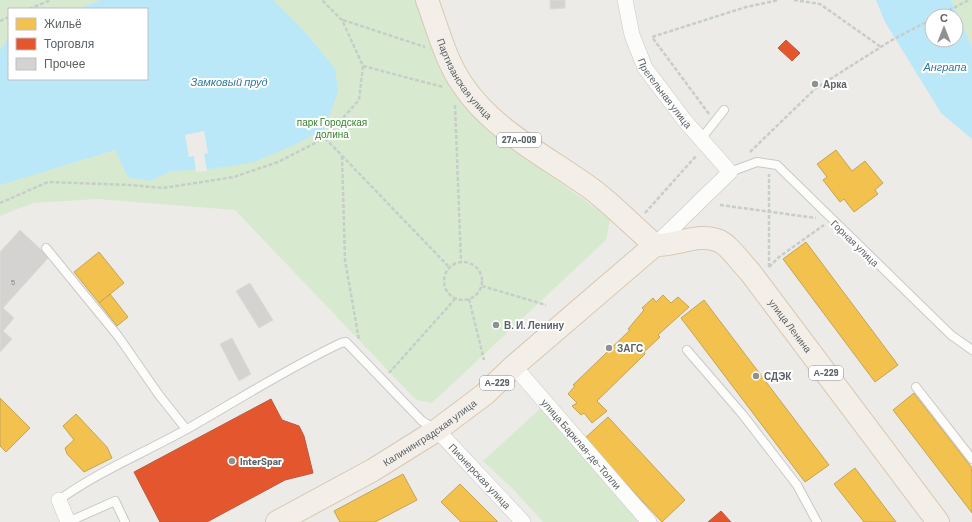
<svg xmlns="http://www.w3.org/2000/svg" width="972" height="522" font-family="Barlow,sans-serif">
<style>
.green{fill:#d7ead0;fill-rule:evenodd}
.water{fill:#bbe8f8;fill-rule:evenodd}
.pier{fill:#edebe7}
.homes{fill:#f2c14e;stroke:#c5a455}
.shops{fill:#e4572e;stroke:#bb5a3f}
.building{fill:#d5d3d1;stroke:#dddad6}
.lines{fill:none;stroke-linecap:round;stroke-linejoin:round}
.service-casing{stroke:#c8c9c8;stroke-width:10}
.minor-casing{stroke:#c8c9c8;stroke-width:16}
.primary-casing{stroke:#d7c8b3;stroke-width:24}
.path{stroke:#c7cdc9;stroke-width:2.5;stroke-dasharray:4 2;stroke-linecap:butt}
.service{stroke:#fcfcfb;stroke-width:8}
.minor{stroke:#fcfcfb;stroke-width:15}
.primary{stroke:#f3efe8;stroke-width:22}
.poi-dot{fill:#8f9293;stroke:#fff;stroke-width:1.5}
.labels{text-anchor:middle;stroke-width:4;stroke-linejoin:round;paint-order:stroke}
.number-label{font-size:8px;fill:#7c8082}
.shield{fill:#fff;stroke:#8d9194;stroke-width:1}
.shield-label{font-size:9px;font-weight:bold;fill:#5c6266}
.street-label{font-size:10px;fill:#5c6266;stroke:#fff}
.poi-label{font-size:10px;font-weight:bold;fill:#5c6266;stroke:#fff;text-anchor:start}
.park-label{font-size:10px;fill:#36852c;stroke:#fff}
.water-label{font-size:11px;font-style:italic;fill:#3078a0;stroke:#fff}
</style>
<rect width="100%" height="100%" fill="#edebe7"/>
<g class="green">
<path d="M0,0H415L428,37L458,97L499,137L610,219L606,240L432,403L416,400L235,210L97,199L33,203L0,216ZM9,9H147V79H9Z"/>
<polygon points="951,0 972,0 972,48 970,47"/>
<polygon points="542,407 644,522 543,522 513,489 483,461"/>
</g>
<g class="water">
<polygon points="100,0 273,0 306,33 335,69 338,91 325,129 294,145 254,162 211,169 171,171 150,181 128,177 115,150 0,185 0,50 8,38 9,79 147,79 147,9 79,9"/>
<path d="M876,0H951L972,48V139L941,113L885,22ZM932,16H956V40H932Z"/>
</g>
<polygon class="pier" points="204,131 208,153 204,154 207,171 196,172 194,156 189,157 185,135"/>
<g class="homes">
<polygon points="836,150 852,171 865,161 883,183 875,190 878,194 854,212 844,199 840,202 823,180 827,177 817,164"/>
<polygon points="806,242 898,365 875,382 783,259"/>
<polygon points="99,252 124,283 99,303 74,272"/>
<polygon points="110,294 128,317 117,326 99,303"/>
<polygon points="663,295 671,303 678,297 689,307 658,335 660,337 644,352 645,354 597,401 607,411 592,423 584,413 581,415 572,406 577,403 568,394 575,386 573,385 630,330 628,329 644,310 642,308 653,298 656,302"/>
<polygon points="704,300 829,465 805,482 681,318"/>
<polygon points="914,393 972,468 972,513 893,410"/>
<polygon points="0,398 30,428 6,452 0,446"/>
<polygon points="76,414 107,447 112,458 84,472 67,454 65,448 74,440 63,426"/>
<polygon points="608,417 685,500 662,522 584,439"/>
<polygon points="855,468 896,522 864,522 834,484"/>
<polygon points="403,474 417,500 375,522 340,522 334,511"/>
<polygon points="460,484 498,522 461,522 441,502"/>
</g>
<g class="shops">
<polygon points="786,40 800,53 792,61 778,48"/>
<polygon points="271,399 282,420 299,426 304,436 313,473 285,480 207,522 160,522 134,472"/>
<polygon points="721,511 731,522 708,522"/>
</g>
<g class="building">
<polygon points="550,0 565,0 565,8 550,9"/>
<polygon points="20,230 49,257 3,308 14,318 3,331 12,339 0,352 0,252"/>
<polygon points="250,283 273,320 259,328 236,291"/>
<polygon points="232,338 251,374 239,381 220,344"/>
</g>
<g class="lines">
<g class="service-casing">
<g id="service">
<polyline points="701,139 724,110"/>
<polyline points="730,172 757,162 777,165 951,335 972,350"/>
<polyline points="46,248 118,336 159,395 186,429"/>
<polyline points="687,350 743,415 797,485 817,522"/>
<polyline points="916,387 972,459"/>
<path d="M59,500C99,471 144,453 187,429C238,400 288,368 341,343L346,342L422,421L435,429"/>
<polyline points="68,522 115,501 125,522"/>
</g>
</g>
<g class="minor-casing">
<g id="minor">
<path id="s1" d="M625,0L632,35L645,68L685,121L730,172L655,245"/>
<path id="s2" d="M514,366L649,522"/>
<path id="s3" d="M437,430L523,522"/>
<polyline points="59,500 68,522"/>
</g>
</g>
<g class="primary-casing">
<g id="primary">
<path id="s4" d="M427,0C437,27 446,61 462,84C493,131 548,157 593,190C615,207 634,227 655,245"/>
<path id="s5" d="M277,522L373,470L437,430L485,394L514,366L655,245C676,246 699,232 719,241C728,244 743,265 750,272L938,522"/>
</g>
</g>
<g class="path">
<polyline points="794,0 820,4 881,47"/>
<polyline points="29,9 51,0"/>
<polyline points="938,16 969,0"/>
<polyline points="343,20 425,47"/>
<polyline points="0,21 9,17"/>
<polyline points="363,66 443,87"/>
<polyline points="455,105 461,262"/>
<polyline points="709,114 652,37 746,7 779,0"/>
<polyline points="325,138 450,268"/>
<polyline points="750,152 816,88 892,40 932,19"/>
<polyline points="342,156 345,260 359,340"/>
<polyline points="0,203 48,182 130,185 163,188 234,177 278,162 325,138 359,100 363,66 342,20 322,0"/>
<polyline points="720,205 816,218"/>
<polyline points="645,213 696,156"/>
<circle cx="463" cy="281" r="19"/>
<polyline points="769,267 769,174"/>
<polyline points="769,267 779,257 824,225"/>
<polyline points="482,286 546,305"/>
<polyline points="469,299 484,360"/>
<polyline points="389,373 455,299"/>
</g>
<use href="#service" class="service"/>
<use href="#minor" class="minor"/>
<use href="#primary" class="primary"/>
</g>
<g class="poi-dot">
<circle cx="815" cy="84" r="4"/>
<circle cx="496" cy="325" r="4"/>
<circle cx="609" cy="348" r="4"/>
<circle cx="756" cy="376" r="4"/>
<circle cx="232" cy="461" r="4"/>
</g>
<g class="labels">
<g class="number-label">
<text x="13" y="285">5</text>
</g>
<g class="shield">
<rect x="497" y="133" width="44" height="14" rx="3"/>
<rect x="809" y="366" width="34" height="14" rx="3"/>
<rect x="480" y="376" width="34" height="14" rx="3"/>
</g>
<g class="shield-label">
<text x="519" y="143">27А-009</text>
<text x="826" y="376">А-229</text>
<text x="497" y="386">А-229</text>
</g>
<g class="street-label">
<text dy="4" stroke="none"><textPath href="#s4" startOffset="88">Партизанская улица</textPath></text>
<text dy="4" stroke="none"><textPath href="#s1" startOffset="103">Прегельная улица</textPath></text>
<text transform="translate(855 243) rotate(44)" y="4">Горная улица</text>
<text dy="4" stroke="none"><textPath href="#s5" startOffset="647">улица Ленина</textPath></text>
<text dy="4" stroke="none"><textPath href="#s5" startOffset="177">Калининградская улица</textPath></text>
<text dy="4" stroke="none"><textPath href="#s2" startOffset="103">улица Барклая-де-Толли</textPath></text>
<text dy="4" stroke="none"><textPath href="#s3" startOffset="63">Пионерская улица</textPath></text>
</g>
<g class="poi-label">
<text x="823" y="88">Арка</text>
<text x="504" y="329">В. И. Ленину</text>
<text x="617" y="352">ЗАГС</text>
<text x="764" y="380">СДЭК</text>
<text x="240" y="465">InterSpar</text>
</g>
<g class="park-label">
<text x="332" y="126">парк Городская<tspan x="332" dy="12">долина</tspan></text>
</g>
<g class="water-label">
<text x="945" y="71">Анграпа</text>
<text x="229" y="86">Замковый пруд</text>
</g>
</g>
<rect x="8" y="8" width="140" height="72" fill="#ffffff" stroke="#bec0c2"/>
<rect x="16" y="18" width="20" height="12" fill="#f2c14e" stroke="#bec0c2"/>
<text x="44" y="28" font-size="12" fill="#5c6266">Жильё</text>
<rect x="16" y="38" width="20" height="12" fill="#e4572e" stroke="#bec0c2"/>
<text x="44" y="48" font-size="12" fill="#5c6266">Торговля</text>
<rect x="16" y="58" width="20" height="12" fill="#d5d3d1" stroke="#bec0c2"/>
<text x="44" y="68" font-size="12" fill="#5c6266">Прочее</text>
<g transform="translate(944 28)"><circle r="19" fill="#ffffff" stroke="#bec0c2"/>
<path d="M0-3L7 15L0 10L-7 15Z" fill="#8f9293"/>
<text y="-6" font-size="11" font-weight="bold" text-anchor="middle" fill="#5c6266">С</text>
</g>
</svg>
